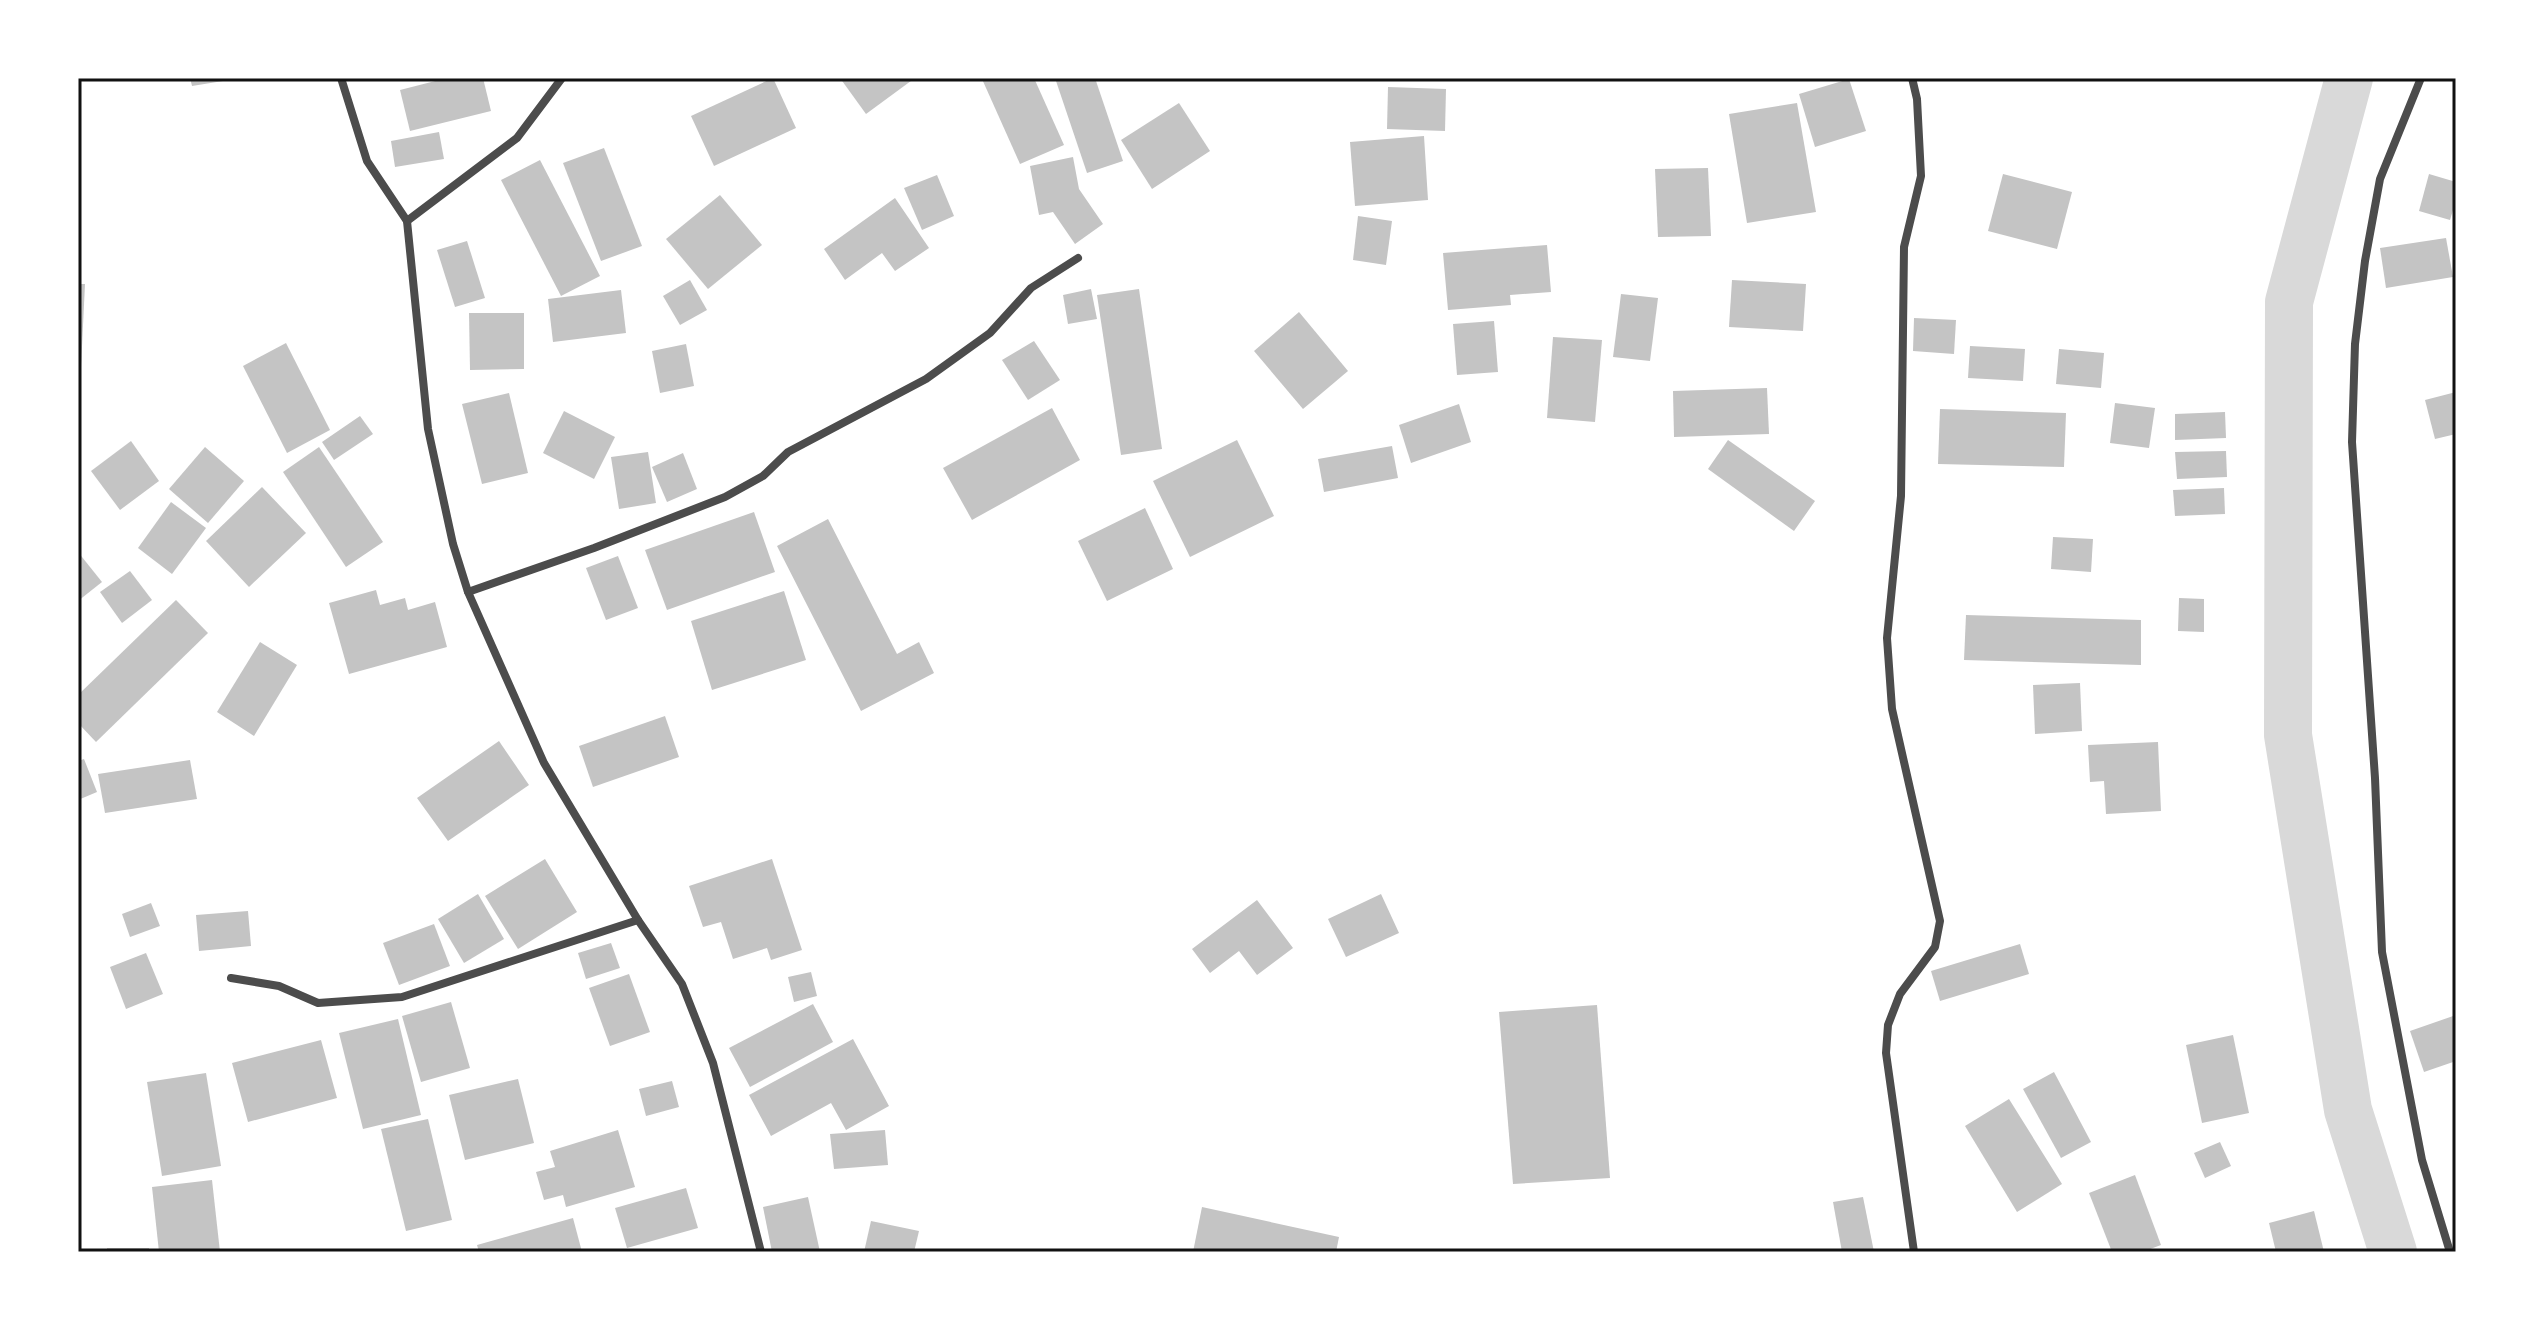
<svg xmlns="http://www.w3.org/2000/svg" width="2534" height="1330" font-family="Commissioner,sans-serif">
<style>
.lines{fill:none;stroke-linecap:round;stroke-linejoin:round}
.canal{stroke:#d9d9d9;stroke-width:48}
.building{fill:#c4c4c4}
.minor{stroke:#4c4c4c;stroke-width:8}
.neatline{fill:none;stroke:#111;stroke-width:3}
</style>
<rect width="100%" height="100%" fill="#fff"/>
<g class="lines">
<polyline class="canal" points="2349,78 2289,302 2288,735 2348,1110 2393,1252"/>
</g>
<g class="building">
<polygon points="190,78 223,78 223,81 192,86"/>
<polygon points="447,78 483,78 491,111 410,131 400,90"/>
<polygon points="773,78 796,128 714,166 691,116"/>
<polygon points="840,78 915,78 866,114"/>
<polygon points="1034,78 1064,145 1020,164 982,79"/>
<polygon points="1055,78 1095,78 1123,161 1087,173"/>
<polygon points="1849,79 1866,131 1815,147 1799,94"/>
<polygon points="1388,87 1446,89 1445,131 1387,129"/>
<polygon points="1179,103 1210,151 1152,189 1121,140"/>
<polygon points="1797,103 1816,212 1747,223 1729,114"/>
<polygon points="439,132 444,159 395,167 391,141"/>
<polygon points="1424,136 1428,200 1355,206 1350,142"/>
<polygon points="604,148 642,246 601,261 563,163"/>
<polygon points="1073,157 1079,189 1103,224 1075,244 1053,212 1039,215 1030,166"/>
<polygon points="540,160 600,276 561,296 501,180"/>
<polygon points="1708,168 1711,236 1658,237 1655,169"/>
<polygon points="2003,174 2072,192 2057,249 1988,231"/>
<polygon points="2429,174 2456,182 2456,200 2450,220 2419,211"/>
<polygon points="937,175 954,216 922,230 904,188"/>
<polygon points="720,195 762,245 708,289 666,239"/>
<polygon points="895,198 929,248 895,271 882,253 845,280 824,249"/>
<polygon points="1358,216 1392,221 1386,265 1353,260"/>
<polygon points="2446,238 2453,277 2386,288 2380,248"/>
<polygon points="467,241 485,298 455,307 437,250"/>
<polygon points="1547,245 1551,292 1510,295 1511,305 1448,310 1443,253"/>
<polygon points="690,280 707,310 680,325 663,296"/>
<polygon points="1732,280 1806,284 1803,331 1729,327"/>
<polygon points="78,284 85,284 80,388 78,388"/>
<polygon points="1091,289 1097,319 1068,324 1063,295"/>
<polygon points="1139,289 1162,449 1121,455 1097,295"/>
<polygon points="621,290 626,333 553,342 548,299"/>
<polygon points="1621,294 1658,298 1650,361 1613,357"/>
<polygon points="1299,312 1348,371 1303,409 1254,351"/>
<polygon points="469,313 524,313 524,369 470,370"/>
<polygon points="1914,318 1956,320 1954,354 1913,351"/>
<polygon points="1494,321 1498,372 1457,375 1453,324"/>
<polygon points="1553,337 1602,340 1595,422 1547,418"/>
<polygon points="1034,341 1060,380 1028,400 1002,360"/>
<polygon points="286,343 330,430 287,453 243,366"/>
<polygon points="686,344 694,386 660,393 652,351"/>
<polygon points="1970,346 2025,349 2023,381 1968,378"/>
<polygon points="2059,349 2104,353 2101,388 2056,384"/>
<polygon points="1767,388 1769,434 1674,437 1673,391"/>
<polygon points="2456,392 2456,434 2435,439 2425,400"/>
<polygon points="509,393 528,473 482,484 462,404"/>
<polygon points="2115,403 2155,408 2149,448 2110,443"/>
<polygon points="1459,404 1471,442 1411,463 1399,425"/>
<polygon points="1052,408 1080,460 972,520 943,468"/>
<polygon points="1940,409 2066,413 2064,467 1938,464"/>
<polygon points="564,411 615,437 594,479 543,453"/>
<polygon points="2225,412 2226,438 2175,440 2175,414"/>
<polygon points="360,416 373,434 334,460 322,442"/>
<polygon points="1237,440 1274,516 1190,557 1153,481"/>
<polygon points="1728,440 1815,501 1794,531 1708,469"/>
<polygon points="131,441 159,481 120,510 91,471"/>
<polygon points="1392,446 1398,478 1324,492 1318,459"/>
<polygon points="205,447 244,481 208,523 169,489"/>
<polygon points="319,447 383,542 346,567 283,472"/>
<polygon points="2226,451 2227,477 2177,479 2175,452"/>
<polygon points="648,452 656,503 619,509 611,457"/>
<polygon points="683,453 697,489 667,502 652,467"/>
<polygon points="262,487 306,533 249,587 206,541"/>
<polygon points="2224,488 2225,514 2175,516 2173,490"/>
<polygon points="171,502 206,528 172,574 138,548"/>
<polygon points="1145,508 1173,569 1107,601 1078,541"/>
<polygon points="754,512 775,572 667,610 645,550"/>
<polygon points="828,519 897,654 919,642 934,673 861,711 777,546"/>
<polygon points="2053,537 2093,539 2091,572 2051,569"/>
<polygon points="78,552 102,582 78,601"/>
<polygon points="618,556 638,608 606,620 586,568"/>
<polygon points="130,571 152,600 122,623 100,592"/>
<polygon points="376,590 380,605 405,598 408,610 435,602 447,647 349,674 329,603"/>
<polygon points="784,591 806,660 712,690 691,621"/>
<polygon points="2179,598 2204,599 2204,632 2178,631"/>
<polygon points="176,600 208,633 96,742 78,723 78,695"/>
<polygon points="1966,615 2141,620 2141,665 1964,660"/>
<polygon points="260,642 297,665 254,736 217,712"/>
<polygon points="2080,683 2082,731 2035,734 2033,685"/>
<polygon points="665,716 679,757 593,787 579,746"/>
<polygon points="499,741 529,785 448,841 417,798"/>
<polygon points="2158,742 2161,811 2106,814 2104,781 2090,782 2088,745"/>
<polygon points="84,759 97,792 78,800 78,761"/>
<polygon points="190,760 197,799 105,813 98,774"/>
<polygon points="545,859 577,912 518,949 485,896"/>
<polygon points="772,859 802,950 771,960 767,948 733,959 721,922 703,927 689,886"/>
<polygon points="478,894 504,939 464,963 438,919"/>
<polygon points="1381,894 1399,933 1346,957 1328,919"/>
<polygon points="1257,900 1293,948 1257,975 1239,951 1210,973 1192,949"/>
<polygon points="151,903 160,926 130,937 122,914"/>
<polygon points="248,911 251,946 199,951 196,915"/>
<polygon points="434,924 450,966 399,985 383,943"/>
<polygon points="611,943 620,968 586,979 578,953"/>
<polygon points="2020,944 2029,974 1940,1001 1931,971"/>
<polygon points="146,953 163,994 126,1009 110,967"/>
<polygon points="811,972 817,996 794,1002 788,977"/>
<polygon points="629,974 650,1032 610,1046 589,988"/>
<polygon points="451,1002 470,1068 421,1082 402,1016"/>
<polygon points="813,1004 833,1042 750,1087 729,1048"/>
<polygon points="1597,1005 1610,1178 1513,1184 1499,1012"/>
<polygon points="2456,1015 2456,1061 2424,1072 2410,1031"/>
<polygon points="398,1019 421,1115 363,1129 339,1033"/>
<polygon points="2233,1035 2249,1113 2202,1123 2186,1045"/>
<polygon points="853,1039 889,1106 846,1130 831,1103 771,1136 749,1095"/>
<polygon points="321,1040 337,1098 248,1122 232,1063"/>
<polygon points="2054,1072 2091,1142 2061,1158 2023,1089"/>
<polygon points="206,1073 221,1166 162,1176 147,1082"/>
<polygon points="518,1079 534,1143 465,1160 449,1095"/>
<polygon points="672,1081 679,1107 646,1116 639,1089"/>
<polygon points="2009,1099 2062,1184 2017,1212 1965,1126"/>
<polygon points="428,1119 452,1220 406,1231 381,1129"/>
<polygon points="618,1130 635,1187 566,1207 563,1195 544,1200 536,1172 555,1167 550,1151"/>
<polygon points="885,1130 888,1165 834,1169 830,1134"/>
<polygon points="2220,1142 2231,1166 2205,1178 2194,1153"/>
<polygon points="2135,1175 2161,1245 2142,1252 2112,1252 2089,1193"/>
<polygon points="212,1180 220,1252 159,1252 152,1187"/>
<polygon points="686,1188 698,1228 627,1248 615,1208"/>
<polygon points="808,1197 820,1252 772,1252 763,1207"/>
<polygon points="1863,1197 1874,1252 1842,1252 1833,1202"/>
<polygon points="1202,1207 1339,1237 1336,1252 1193,1252"/>
<polygon points="2314,1211 2324,1252 2276,1252 2269,1223"/>
<polygon points="573,1218 582,1252 479,1252 477,1245"/>
<polygon points="871,1221 919,1231 914,1252 864,1252"/>
<rect x="107" y="1248" width="42" height="4"/>
</g>
<g class="lines">
<g class="minor">
<polyline points="341,78 367,161 407,221 428,429 453,544 468,592 544,763 638,920 682,984 713,1063 761,1252"/>
<polyline points="1912,78 1917,99 1921,176 1904,247 1901,496 1887,638 1892,709 1940,921 1935,947 1900,994 1888,1025 1886,1053 1914,1252"/>
<polyline points="2421,78 2380,179 2365,261 2355,344 2352,442 2375,778 2382,952 2422,1160 2450,1252"/>
<polyline points="407,221 517,138 562,78"/>
<polyline points="468,592 594,548 725,497 763,476 788,452 926,379 990,333 1031,288 1078,258"/>
<polyline points="231,978 279,986 318,1003 402,997 638,920"/>
</g>
</g>
<rect width="2534" height="1330" fill="none" stroke="#ffffff" stroke-width="160"/>
<rect x="80" y="80" width="2374" height="1170" class="neatline"/>
</svg>
